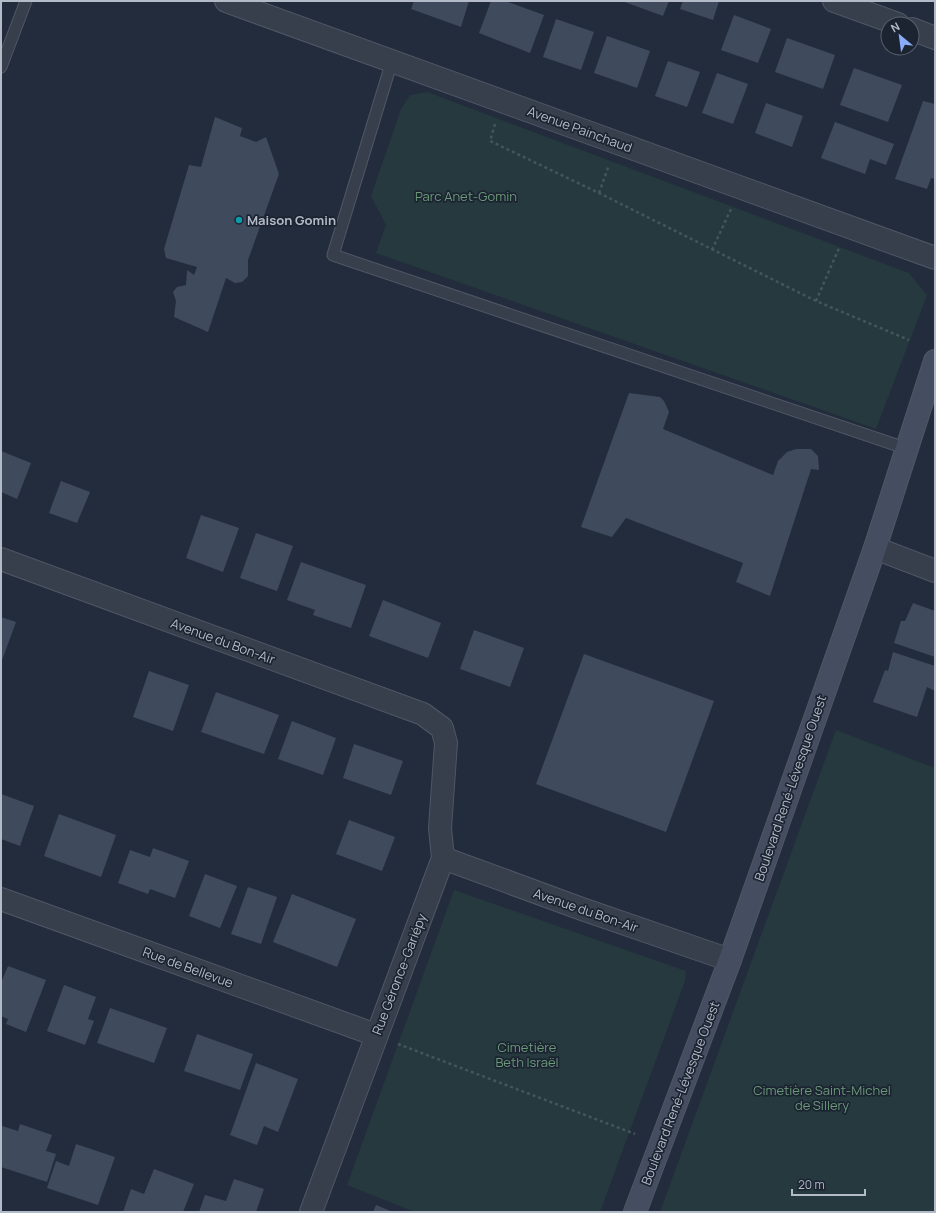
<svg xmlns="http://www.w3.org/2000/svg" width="936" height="1213" font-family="Manrope,sans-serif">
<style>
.green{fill:#25393e}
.building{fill:#3f4a5c}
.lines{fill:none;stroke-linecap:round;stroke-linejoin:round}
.lane-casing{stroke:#4f5765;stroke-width:13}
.street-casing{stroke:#4f5765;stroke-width:24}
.secondary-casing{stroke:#4f5765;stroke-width:24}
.path{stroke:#43565b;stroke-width:2.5;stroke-dasharray:3 3;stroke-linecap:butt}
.lane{stroke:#373f4d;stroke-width:11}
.street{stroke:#373f4d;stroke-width:22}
.secondary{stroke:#454d60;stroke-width:22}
.culture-dot{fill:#0f9aa8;stroke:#1c2432;stroke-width:1.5}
.labels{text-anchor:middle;stroke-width:3.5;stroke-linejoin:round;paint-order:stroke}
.street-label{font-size:13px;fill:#b3bac8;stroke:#1c2432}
.park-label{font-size:13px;fill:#6a9978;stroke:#1c2432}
.poi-label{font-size:13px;font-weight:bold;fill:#b3bac8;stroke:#1c2432;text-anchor:start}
</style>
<rect width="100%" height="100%" fill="#232c3d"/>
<g class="green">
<polygon points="427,92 909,273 927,295 876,429 376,253 386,225 371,196 401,109 410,95"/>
<polygon points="836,730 935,768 935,1212 660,1212"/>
<polygon points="454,890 686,971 685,981 600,1212 415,1212 347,1185"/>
</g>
<g class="building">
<polygon points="414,1 469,1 461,27 411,9"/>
<polygon points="491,1 505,1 544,15 530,53 479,33"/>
<polygon points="622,1 669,1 663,16"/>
<polygon points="683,1 719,1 713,20 680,9"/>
<polygon points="734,15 771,29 758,63 721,50"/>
<polygon points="556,19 594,32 581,70 543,57"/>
<polygon points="607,36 650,51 637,88 594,73"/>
<polygon points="787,38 835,55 823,89 775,72"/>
<polygon points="668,61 700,72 687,107 655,96"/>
<polygon points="854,68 902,85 888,122 840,105"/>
<polygon points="717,73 748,84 733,124 702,113"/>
<polygon points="923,101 935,104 935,179 931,178 927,189 895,179"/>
<polygon points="766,103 803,116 792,147 755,133"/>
<polygon points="215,117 242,128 240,136 256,142 266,137 279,174 248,260 248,276 242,282 235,283 226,278 208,332 174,317 176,301 173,292 177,287 186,285 187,270 194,275 197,267 166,258 164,249 189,165 201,167"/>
<polygon points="835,122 894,144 886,165 870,159 865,174 821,158"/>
<polygon points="629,393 660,397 664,401 669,412 663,429 773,475 778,461 787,452 796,449 811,449 818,456 819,470 811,469 770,596 736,582 743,563 626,518 612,537 581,527"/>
<polygon points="1,451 31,463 17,499 1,492"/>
<polygon points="61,481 90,492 77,523 49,513"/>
<polygon points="201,515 239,528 223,572 186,558"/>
<polygon points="256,533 293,546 277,591 240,578"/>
<polygon points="301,562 366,585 351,628 313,615 315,610 287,600"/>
<polygon points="383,600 441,623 428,658 369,636"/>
<polygon points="913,603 935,611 935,657 894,643 901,621 905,621"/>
<polygon points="1,617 16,622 1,663"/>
<polygon points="474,630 524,648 510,687 460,669"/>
<polygon points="893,652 935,666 935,691 927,687 917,717 873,702 885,670 888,671"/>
<polygon points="584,654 714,701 666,832 536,784"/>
<polygon points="149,671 189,685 173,731 133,717"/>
<polygon points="216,692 279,715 264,754 201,732"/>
<polygon points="292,721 336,738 323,775 278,759"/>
<polygon points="354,744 403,761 391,795 343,778"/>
<polygon points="1,794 34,806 20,846 1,839"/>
<polygon points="59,814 116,835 101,877 44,856"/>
<polygon points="349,820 395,837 382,871 336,854"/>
<polygon points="153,848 189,861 175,898 150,889 148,894 118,883 130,850 150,857"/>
<polygon points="205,874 237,886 220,928 189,916"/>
<polygon points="248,887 277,897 261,944 231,934"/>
<polygon points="292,894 356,919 337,967 273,942"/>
<polygon points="8,966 46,980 26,1032 6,1024 8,1019 1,1016 1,983"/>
<polygon points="64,985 96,997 88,1019 94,1021 85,1045 47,1031"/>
<polygon points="110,1008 167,1028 154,1063 97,1043"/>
<polygon points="197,1034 253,1054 240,1090 184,1071"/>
<polygon points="256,1063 298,1079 278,1132 264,1126 257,1145 230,1135"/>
<polygon points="20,1124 52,1135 46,1151 56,1154 47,1182 1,1167 2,1126 18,1131"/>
<polygon points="76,1144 115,1157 98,1205 47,1188 56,1161 69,1166"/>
<polygon points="154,1169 194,1184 183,1212 123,1212 131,1189 144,1194"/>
<polygon points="234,1179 264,1189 256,1212 199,1212 205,1195 226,1201"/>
<polygon points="376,1205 393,1212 373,1212"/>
</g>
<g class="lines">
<g class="lane-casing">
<g id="lane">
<polyline points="392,61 333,255 908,449"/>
<polyline points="1,67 26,1"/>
</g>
</g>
<g class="street-casing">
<g id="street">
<polyline points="226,1 935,258"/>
<polyline points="834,1 898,24"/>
<polyline points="912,29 935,38"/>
<polyline points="875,548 935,571"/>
<polyline points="1,559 423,714 442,728 446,743 440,828 443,858 311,1212"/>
<polyline points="443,858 582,909 730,960"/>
<polyline points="1,899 376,1035"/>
</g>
</g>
<g class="secondary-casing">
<polyline id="secondary" points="635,1212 730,960 875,548 935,361"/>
</g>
<g class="path">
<polyline points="495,124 490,141 599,193 816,301 909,340"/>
<polyline points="599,193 609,165"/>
<polyline points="712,250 731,209"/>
<polyline points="816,301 839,248"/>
<polyline points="398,1044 635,1134"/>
</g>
<use href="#lane" class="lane"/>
<use href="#street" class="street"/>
<use href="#secondary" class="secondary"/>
</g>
<circle class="culture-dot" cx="239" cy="220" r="4"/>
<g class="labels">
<g class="street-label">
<text transform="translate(580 129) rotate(20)" y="5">Avenue Painchaud</text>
<text transform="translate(223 641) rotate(20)" y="5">Avenue du Bon-Air</text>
<text transform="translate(790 788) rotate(-71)" y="5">Boulevard René-Lévesque Ouest</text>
<text transform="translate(586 910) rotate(19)" y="5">Avenue du Bon-Air</text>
<text transform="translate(188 967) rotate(20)" y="5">Rue de Bellevue</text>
<text transform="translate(399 974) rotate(-69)" y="5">Rue Géronce-Gariépy</text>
<text transform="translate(680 1093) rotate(-69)" y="5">Boulevard René-Lévesque Ouest</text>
</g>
<g class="park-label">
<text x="466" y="201">Parc Anet-Gomin</text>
<text x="527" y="1052">Cimetière<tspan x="527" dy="15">Beth Israël</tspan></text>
<text x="822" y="1095">Cimetière Saint-Michel<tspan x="822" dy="15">de Sillery</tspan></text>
</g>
<g class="poi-label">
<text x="247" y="225">Maison Gomin</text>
</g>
</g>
<rect width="936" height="1213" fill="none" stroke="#b3bac8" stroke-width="4"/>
<g transform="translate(900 36) rotate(331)"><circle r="19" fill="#1c2432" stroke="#58606e"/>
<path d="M0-3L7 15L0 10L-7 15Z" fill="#88acf8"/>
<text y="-6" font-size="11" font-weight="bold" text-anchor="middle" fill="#b3bac8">N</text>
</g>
<path d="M792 1189v6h73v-6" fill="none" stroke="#b3bac8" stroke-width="2"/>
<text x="798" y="1189" font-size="12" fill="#b3bac8" stroke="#1c2432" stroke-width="3" paint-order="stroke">20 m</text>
</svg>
